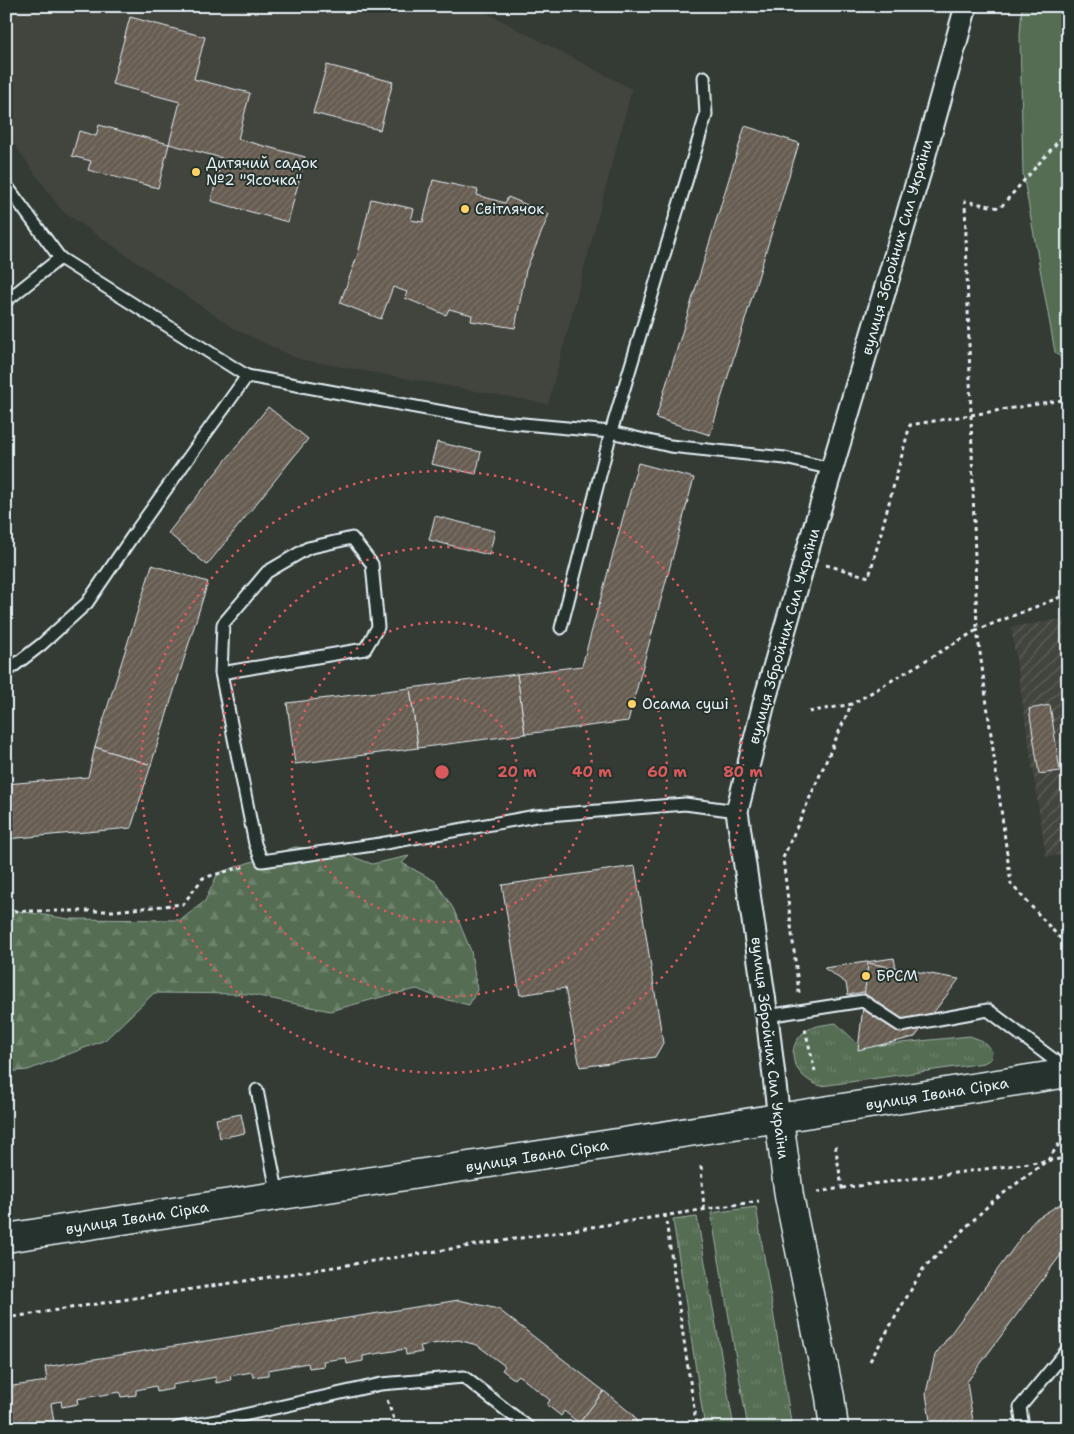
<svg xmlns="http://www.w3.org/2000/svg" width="1074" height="1434" font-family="'Shantell Sans',sans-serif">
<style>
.built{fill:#42453d}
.industrial{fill:url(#industrial-furrows)}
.grass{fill:url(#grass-tufts);stroke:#9eafa5}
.forest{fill:url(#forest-firs);stroke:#9eafa5}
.park{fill:#556d52;stroke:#9eafa5}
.building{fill:url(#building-hatch);stroke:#e8f1f8}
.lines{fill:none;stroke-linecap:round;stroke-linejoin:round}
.service-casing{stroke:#e8f1f8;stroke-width:15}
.minor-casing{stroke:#e8f1f8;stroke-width:25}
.tertiary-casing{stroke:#e8f1f8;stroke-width:31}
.path{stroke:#e8f1f8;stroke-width:3;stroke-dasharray:4 4;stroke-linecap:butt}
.service{stroke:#26332d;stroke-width:11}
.minor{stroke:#26332d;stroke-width:21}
.tertiary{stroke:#26332d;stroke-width:28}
.ring{fill:none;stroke:#da5a5c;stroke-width:2.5;stroke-dasharray:2.5 5}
.poi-dot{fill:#ffd166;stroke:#26332d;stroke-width:2}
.labels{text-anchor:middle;stroke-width:4;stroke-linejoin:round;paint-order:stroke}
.poi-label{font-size:15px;fill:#e8f1f8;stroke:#26332d;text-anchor:start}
.street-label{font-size:15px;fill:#e8f1f8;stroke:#26332d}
.centre{fill:#da5a5c;stroke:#26332d;stroke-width:2.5}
.ring-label{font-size:15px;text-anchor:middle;font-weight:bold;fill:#da5a5c;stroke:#26332d;stroke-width:4;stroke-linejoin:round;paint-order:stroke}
</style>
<defs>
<pattern id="industrial-furrows" width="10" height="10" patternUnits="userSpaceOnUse" patternTransform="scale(1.25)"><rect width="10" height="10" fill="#42453d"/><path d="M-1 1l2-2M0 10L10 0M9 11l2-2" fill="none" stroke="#5d605a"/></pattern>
<pattern id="grass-tufts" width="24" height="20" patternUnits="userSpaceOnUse" patternTransform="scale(1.25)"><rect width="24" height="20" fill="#556d52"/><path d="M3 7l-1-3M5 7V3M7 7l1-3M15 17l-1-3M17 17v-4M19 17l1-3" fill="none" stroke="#6d826c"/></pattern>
<pattern id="forest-firs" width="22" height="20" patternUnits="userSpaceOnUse" patternTransform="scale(1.25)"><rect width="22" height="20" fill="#556d52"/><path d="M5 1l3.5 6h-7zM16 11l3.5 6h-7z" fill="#6d826c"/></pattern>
<pattern id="building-hatch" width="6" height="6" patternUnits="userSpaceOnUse" patternTransform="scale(1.25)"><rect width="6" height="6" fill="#665c51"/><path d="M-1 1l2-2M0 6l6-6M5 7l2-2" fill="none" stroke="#7c746b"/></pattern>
</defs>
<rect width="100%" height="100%" fill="#333b34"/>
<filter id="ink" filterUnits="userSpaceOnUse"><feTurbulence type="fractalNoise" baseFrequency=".02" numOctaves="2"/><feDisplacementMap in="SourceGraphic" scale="10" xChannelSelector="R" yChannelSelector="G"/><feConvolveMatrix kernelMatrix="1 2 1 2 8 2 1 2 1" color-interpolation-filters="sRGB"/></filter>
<g filter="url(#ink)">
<polygon class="built" points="22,6 489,6 485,12 632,89 548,404 298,359 235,329 62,211 6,133 6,11"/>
<polygon class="industrial" points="1068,618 1068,854 1046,857 1011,627"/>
<g class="grass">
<path d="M836,1023L861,1047L970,1036L983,1041L992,1051L991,1059L984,1063L821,1086C797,1079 782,1053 803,1033C812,1025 825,1025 836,1023Z"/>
<polygon points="756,1207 792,1428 748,1428 711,1213"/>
<polygon points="697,1217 734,1428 705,1428 673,1220"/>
</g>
<polygon class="forest" points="295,847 335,850 372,864 409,856 402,863 435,881 453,908 471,951 477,990 469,1005 439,998 417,989 389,995 330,1011 249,994 154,993 105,1040 28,1070 6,1072 6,909 69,919 181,920 205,901 218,873"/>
<polygon class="park" points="1022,6 1068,6 1068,365 1055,352 1023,174 1020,35"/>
<g class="building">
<polygon points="130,17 205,37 194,79 250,93 238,139 305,157 288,222 211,201 222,158 169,144 180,102 112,84"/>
<polygon points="327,65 393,82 380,130 313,113"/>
<polygon points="99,125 169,144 158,188 88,170 91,161 72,156 79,131 96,136"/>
<polygon points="745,126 799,143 710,435 656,418"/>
<polygon points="433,180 478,190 477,195 505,203 508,197 549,214 526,270 515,328 471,321 472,315 449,309 446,315 405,298 407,292 393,287 381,319 340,303 358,254 371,199 414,209 411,220 423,222"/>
<polygon points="268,407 308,439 207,565 168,533"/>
<polygon points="437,442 481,452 476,474 431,464"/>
<polygon points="638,463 694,478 628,721 525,734 517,674 582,666"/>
<polygon points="435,516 495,531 489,555 429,540"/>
<polygon points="152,565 208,582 151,765 95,747"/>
<polygon points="517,674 525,734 418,748 410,688"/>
<polygon points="410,688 418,748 295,764 287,703"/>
<polygon points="1050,705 1060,771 1039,774 1029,709"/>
<polygon points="95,747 151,765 131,828 6,839 6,784 88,777"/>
<polygon points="635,866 663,1043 655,1057 580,1067 565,988 520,995 502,885"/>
<polygon points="894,958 899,985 848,995 846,983 824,968"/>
<polygon points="868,963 959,979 915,1037 858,1050"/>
<polygon points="241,1114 245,1133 220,1138 216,1119"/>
<polygon points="1065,1201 1068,1201 1068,1245 967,1382 974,1428 931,1428 926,1393 935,1355 1034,1220"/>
<polygon points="459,1300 498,1309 604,1391 579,1423 564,1411 561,1416 547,1405 550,1400 518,1375 514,1379 502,1370 505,1366 477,1345 458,1340 420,1346 422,1352 406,1355 405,1349 363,1356 363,1361 347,1364 346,1358 323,1361 324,1366 309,1368 308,1363 268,1370 268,1375 253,1377 252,1372 230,1376 231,1380 216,1383 216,1377 172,1385 172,1389 157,1392 156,1386 136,1390 136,1395 121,1397 120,1392 77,1399 78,1404 62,1407 61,1401 51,1403 54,1422 43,1424 43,1428 6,1428 6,1387 47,1381 45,1367"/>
<polygon points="604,1391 633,1415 640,1428 585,1428 579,1423"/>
</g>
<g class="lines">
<g class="service-casing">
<g id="service">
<polyline points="6,185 60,258 6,301"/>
<polyline points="60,258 247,376"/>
<polyline points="561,628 611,432 706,115 704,77"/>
<polyline points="6,672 42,644 87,603 136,531 247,376 492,421 611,432 670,446 785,458 832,469"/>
<polyline points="221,673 365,649 378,627 372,564 352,538 308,548 267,572 223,624 221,673 255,844 262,861 380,844 536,816 685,804 737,811"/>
<polyline points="767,1016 863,1001 901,1026 988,1010 1066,1069"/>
<polyline points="257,1090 278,1196"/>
<polyline points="177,1428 217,1421 381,1384 464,1377 529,1428"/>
<polyline points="1023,1428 1020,1407 1068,1349"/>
</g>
</g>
<g class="minor-casing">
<polyline id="minor" points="779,1119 767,1016 737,811 765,699 805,559 922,165 966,6"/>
</g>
<g class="tertiary-casing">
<g id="tertiary">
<polyline points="779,1119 789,1196 830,1397 834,1428"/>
<polyline points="6,1238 1068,1073"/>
</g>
</g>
<g class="path">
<polyline points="826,565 869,577 910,425 1068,399"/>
<polyline points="1068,594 977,630 1011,884 1068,947"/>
<polyline points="809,712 852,704 977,630 965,201 1000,208 1068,130"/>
<polyline points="6,911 113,911 183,904 203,878 245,866"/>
<polyline points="799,993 783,858 851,705"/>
<polyline points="805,1029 815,1071"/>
<polyline points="701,1166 704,1210"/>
<polyline points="842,1188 1068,1158"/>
<polyline points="817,1192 842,1188 835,1144"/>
<polyline points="665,1214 697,1428"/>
<polyline points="6,1318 759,1201"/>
<polyline points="870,1361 923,1269 992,1202 1048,1160 1068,1131"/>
<polyline points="387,1400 397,1428"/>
</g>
<use href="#service" class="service"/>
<use href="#minor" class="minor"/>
<use href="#tertiary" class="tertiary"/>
</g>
</g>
<g class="ring">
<circle cx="442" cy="772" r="75"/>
<circle cx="442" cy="772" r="150"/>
<circle cx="442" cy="772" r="225"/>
<circle cx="442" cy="772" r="301"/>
</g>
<g class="poi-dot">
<circle cx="196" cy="172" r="5"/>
<circle cx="465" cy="209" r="5"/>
<circle cx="632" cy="704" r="5"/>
<circle cx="866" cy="976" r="5"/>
</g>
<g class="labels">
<g class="poi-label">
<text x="206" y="168">Дитячий садок<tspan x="206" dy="17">№2 "Ясочка"</tspan></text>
<text x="475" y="214">Світлячок</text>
<text x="642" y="709">Осама суші</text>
<text x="876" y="981">БРСМ</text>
</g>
<g class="street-label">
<text transform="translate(897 247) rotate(-74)" y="5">вулиця Збройних Сил України</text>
<text transform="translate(784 636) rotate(-74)" y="5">вулиця Збройних Сил України</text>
<text transform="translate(770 1048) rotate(83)" y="5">вулиця Збройних Сил України</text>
<text transform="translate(937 1094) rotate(-9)" y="5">вулиця Івана Сірка</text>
<text transform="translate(537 1156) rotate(-9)" y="5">вулиця Івана Сірка</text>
<text transform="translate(137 1218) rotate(-9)" y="5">вулиця Івана Сірка</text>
</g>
</g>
<circle cx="442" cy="772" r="8" class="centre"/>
<g class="ring-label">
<text x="517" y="777">20 m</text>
<text x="592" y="777">40 m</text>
<text x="667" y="777">60 m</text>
<text x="743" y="777">80 m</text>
</g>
<rect width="1074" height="1434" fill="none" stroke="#26332d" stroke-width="25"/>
<rect x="12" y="12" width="1049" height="1409" fill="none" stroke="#e8f1f8" stroke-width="2" filter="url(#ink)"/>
</svg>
